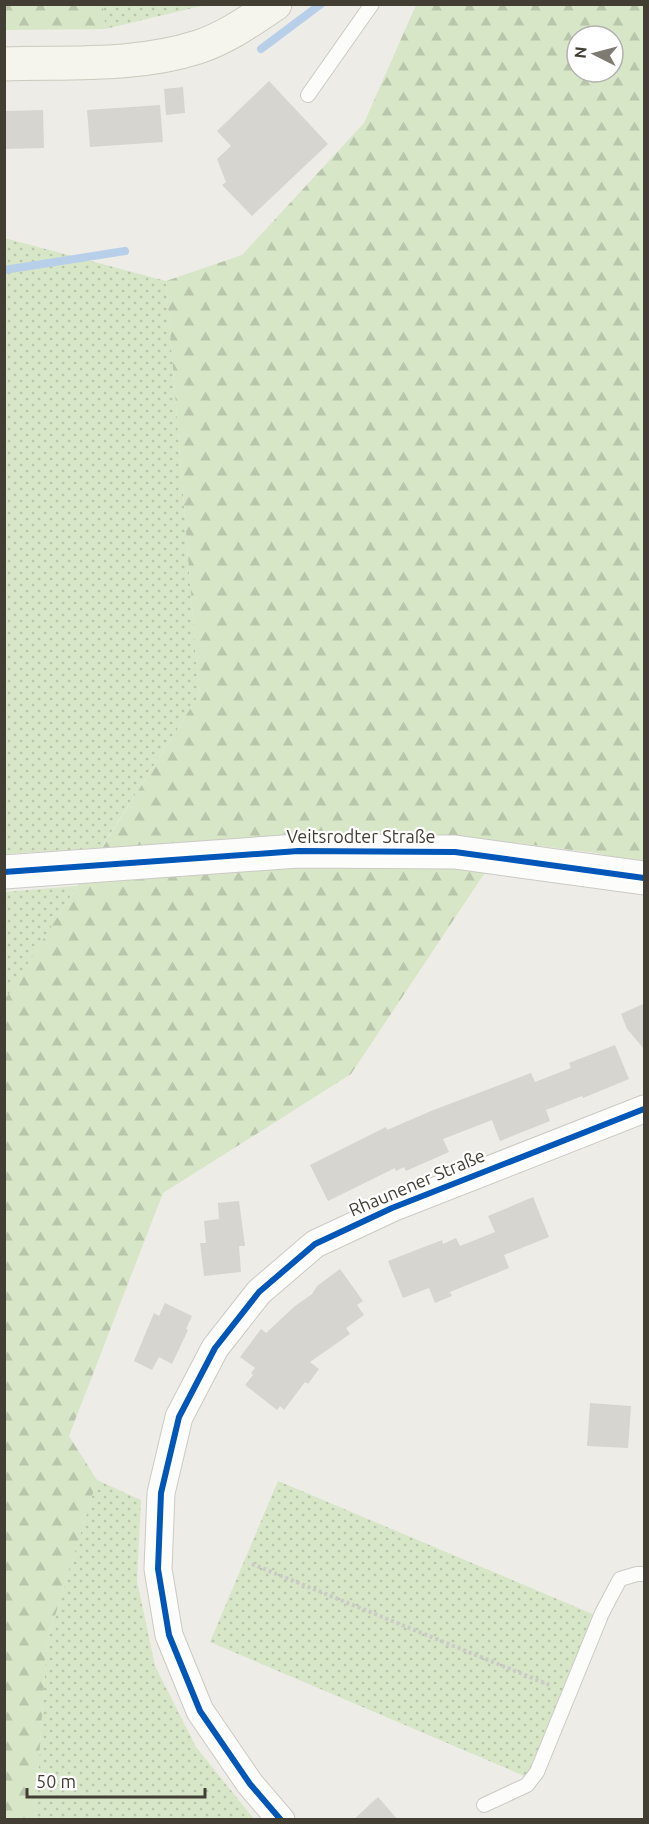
<svg xmlns="http://www.w3.org/2000/svg" width="649" height="1824" font-family="Ubuntu,sans-serif">
<style>
.grass{fill:url(#grass-dots)}
.forest{fill:url(#forest-firs);fill-rule:evenodd}
.lines{fill:none;stroke-linecap:round;stroke-linejoin:round}
.stream{stroke:#b8cfe9;stroke-width:8}
.building{fill:#d7d5cf}
.service-casing{stroke:#cbcac4;stroke-width:16}
.minor-casing{stroke:#cbcac4;stroke-width:29}
.tertiary-casing{stroke:#cbcac4;stroke-width:35}
.secondary-casing{stroke:#cccabe;stroke-width:35}
.path{stroke:#cbcac6;stroke-width:4;stroke-dasharray:3 3;stroke-linecap:butt}
.service{stroke:#fcfcfb;stroke-width:14}
.minor{stroke:#fcfcfb;stroke-width:27}
.tertiary{stroke:#fcfcfb;stroke-width:33}
.secondary{stroke:#f5f4ed;stroke-width:33}
.cycleway-casing{stroke:#fff;stroke-width:10}
.cycleway{stroke:#0057b8;stroke-width:6}
.labels{text-anchor:middle;stroke-width:4.5;stroke-linejoin:round;paint-order:stroke}
.street-label{font-size:18px;fill:#423e34;stroke:#fff}
</style>
<defs>
<pattern id="grass-dots" width="8" height="8" patternUnits="userSpaceOnUse" patternTransform="scale(1.5)"><rect width="8" height="8" fill="#d6e6c7"/><path d="M2 2h.1M6 6h.1" fill="none" stroke="#b9c6ac" stroke-width="1.8" stroke-linecap="round"/></pattern>
<pattern id="forest-firs" width="22" height="20" patternUnits="userSpaceOnUse" patternTransform="scale(1.5)"><rect width="22" height="20" fill="#d6e6c7"/><path d="M5 1l3.5 6h-7zM16 11l3.5 6h-7z" fill="#b9c6ac"/></pattern>
</defs>
<rect width="100%" height="100%" fill="#edece6"/>
<g class="grass">
<polygon points="103,4 205,4 205,5 105,29"/>
<polygon points="4,238 166,281 199,695 101,848 5,854"/>
<polygon points="77,886 5,1001 5,892"/>
<polygon points="97,1480 141,1500 137,1581 155,1666 196,1747 254,1819 35,1820 47,1642"/>
<polygon points="278,1481 595,1615 527,1777 210,1642"/>
</g>
<g class="forest">
<polygon points="4,5 103,5 105,29 5,30"/>
<path d="M416,5H644V863L596,853L517,843L488,868L351,1074L163,1193L69,1436L97,1480L47,1642L35,1820L4,1819V1001L199,695L166,281L242,255L364,123ZM577,36H613V72H577Z"/>
</g>
<g class="lines">
<g class="stream">
<polyline points="261,49 321,4"/>
<polyline points="4,270 125,251"/>
</g>
</g>
<g class="building">
<polygon points="269,81 328,144 252,216 222,185 226,182 217,159 231,146 217,131"/>
<polygon points="183,87 185,113 166,115 164,89"/>
<polygon points="160,105 163,142 90,147 87,110"/>
<polygon points="43,110 44,148 4,149 4,111"/>
<polygon points="645,1003 645,1050 627,1029 621,1014"/>
<polygon points="615,1045 629,1079 583,1098 582,1096 546,1110 550,1121 500,1141 492,1120 443,1139 449,1152 406,1171 404,1167 396,1171 395,1168 328,1201 310,1165 386,1127 387,1130 431,1111 531,1073 535,1082 571,1068 569,1063"/>
<polygon points="533,1197 549,1237 504,1255 509,1268 450,1292 452,1296 435,1303 429,1288 403,1298 388,1261 442,1240 443,1244 456,1238 460,1246 495,1232 488,1216"/>
<polygon points="239,1201 245,1246 239,1246 241,1272 204,1276 200,1243 206,1243 204,1221 219,1219 218,1203"/>
<polygon points="340,1269 363,1301 357,1305 364,1315 346,1328 350,1334 310,1362 319,1369 308,1384 305,1382 284,1410 280,1406 277,1410 245,1385 253,1375 251,1373 255,1368 240,1357 261,1329 266,1333 295,1306 312,1294 317,1286"/>
<polygon points="165,1303 192,1316 186,1329 188,1330 172,1364 159,1357 152,1370 134,1361 154,1313 159,1316"/>
<polygon points="590,1403 631,1406 628,1448 587,1446"/>
<polygon points="378,1797 398,1820 353,1820"/>
</g>
<g class="lines">
<g class="service-casing">
<g id="service">
<polyline points="308,95 372,4"/>
<polyline points="484,1805 527,1785 537,1772 602,1613 620,1579 637,1574 644,1574"/>
</g>
</g>
<g class="minor-casing">
<polyline id="minor" points="281,1820 250,1784 200,1711 169,1635 158,1569 161,1493 179,1417 215,1348 259,1292 315,1244 392,1208 644,1109"/>
</g>
<g class="tertiary-casing">
<polyline id="tertiary" points="4,872 298,851 455,852 644,878"/>
</g>
<g class="secondary-casing">
<path id="secondary" d="M4,64C69,62 136,67 198,47C226,38 251,20 275,4"/>
</g>
<polyline class="path" points="252,1564 552,1686"/>
<use href="#service" class="service"/>
<use href="#minor" class="minor"/>
<use href="#tertiary" class="tertiary"/>
<use href="#secondary" class="secondary"/>
<g class="cycleway-casing">
<g id="cycleway">
<polyline points="4,872 298,851 455,852 644,878"/>
<polyline points="281,1820 250,1784 200,1711 169,1635 158,1569 161,1493 179,1417 215,1348 259,1292 315,1244 392,1208 644,1109"/>
</g>
</g>
<use href="#cycleway" class="cycleway"/>
</g>
<g class="labels">
<g class="street-label">
<text x="361" y="843">Veitsrodter Straße</text>
<text transform="translate(417 1183) rotate(-23)" y="6">Rhaunener Straße</text>
</g>
</g>
<rect width="649" height="1824" fill="none" stroke="#423e34" stroke-width="12"/>
<g transform="translate(595 54) rotate(276)"><circle r="28" fill="#ffffff" stroke="#b3b2ae" stroke-width="1.5"/>
<path d="M0-4.5L10 22L0 15L-10 22Z" fill="#7e7b72"/>
<text y="-9" font-size="16" font-weight="bold" text-anchor="middle" fill="#423e34">N</text>
</g>
<path d="M27 1788v9h178v-9" fill="none" stroke="#423e34" stroke-width="3"/>
<text x="36" y="1788" font-size="18" fill="#423e34" stroke="#ffffff" stroke-width="4.5" paint-order="stroke">50 m</text>
</svg>
